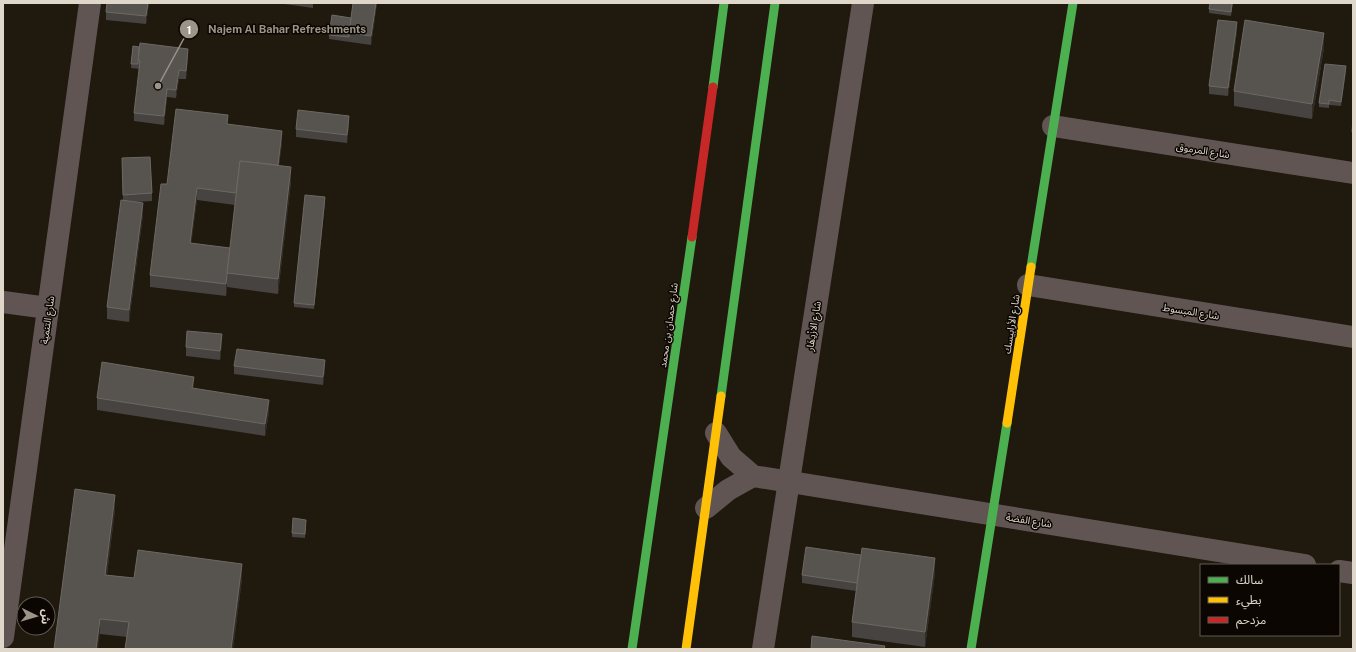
<svg xmlns="http://www.w3.org/2000/svg" width="1356" height="652" font-family="'Public Sans','Noto Sans Arabic',sans-serif">
<style>
.lines{fill:none;stroke-linecap:round;stroke-linejoin:round}
.street{stroke:#615554;stroke-width:22}
.fast{stroke:#4caf50;stroke-width:9}
.slow{stroke:#ffc107;stroke-width:9}
.jam{stroke:#c62828;stroke-width:9}
.wall{fill:#474340;fill-rule:evenodd}
.shaded-wall{fill:#302c26}
.building{fill:#57534f;stroke:#6c6863}
.labels{text-anchor:middle;stroke-width:3;stroke-linejoin:round;paint-order:stroke}
.street-label{font-size:10px;fill:#e0d7cb;stroke:#0b0602}
.leader{fill:none;stroke:#9c9489;stroke-width:1.5}
.callout-dot{fill:#9c9489;stroke:#0b0602;stroke-width:1.5}
.mark-label{font-size:12px;text-anchor:middle;font-weight:bold;fill:#fff}
.callout-label{font-size:11px;text-anchor:middle;font-weight:bold;fill:#9c9489;stroke:#0b0602;stroke-width:3;stroke-linejoin:round;paint-order:stroke}
</style>
<rect width="100%" height="100%" fill="#1f190e"/>
<g class="lines">
<g class="street">
<polyline points="1053,126 1353,173"/>
<polyline points="1028,285 1353,337"/>
<polyline points="3,302 48,308"/>
<polyline points="716,433 731,457 753,476 1305,565"/>
<polyline points="706,508 728,490 753,476"/>
<polyline points="1339,571 1353,573"/>
<polyline points="3,637 90,3"/>
<polyline points="763,649 863,3"/>
</g>
<g class="fast">
<polyline points="713,87 724,3"/>
<polyline points="1031,267 1073,3"/>
<polyline points="721,396 775,3"/>
<polyline points="632,649 692,237"/>
<polyline points="971,649 1007,423"/>
</g>
<g class="slow">
<polyline points="1007,423 1031,267"/>
<polyline points="686,649 721,396"/>
</g>
<polyline class="jam" points="692,237 713,87"/>
</g>
<g class="wall">
<polygon points="149,3 146,24 106,20 106,12"/>
<polygon points="277,3 313,3 313,8"/>
<polygon points="377,3 371,45 329,39 329,35 351,18"/>
<polygon points="1233,3 1231,16 1209,13 1209,9"/>
<polygon points="1237,31 1228,96 1209,94 1209,86"/>
<polygon points="133,46 188,57 186,79 179,79 176,98 167,97 164,125 134,121 134,113 140,69 131,68"/>
<polygon points="1324,48 1312,119 1234,106 1234,91"/>
<polygon points="1346,71 1341,106 1329,105 1329,108 1319,107 1319,103"/>
<polygon points="1353,120 1353,136 1352,136"/>
<path d="M228,124L282,143L279,165L291,182L278,294L227,287L226,296L150,287V275L167,184ZM197,200L235,205L230,248L191,243Z"/>
<polygon points="349,124 347,143 296,137 296,129"/>
<polygon points="122,158 152,193 152,201 136,202 143,215 129,322 107,319 107,307 123,201"/>
<polygon points="325,202 314,309 294,307 294,303"/>
<polygon points="222,343 220,360 186,356 186,347"/>
<polygon points="234,366 325,368 323,385 234,374"/>
<polygon points="194,388 269,412 265,436 97,410 97,398"/>
<polygon points="115,510 107,575 134,578 242,579 233,649 125,649 127,637 100,634 54,649"/>
<polygon points="306,524 305,538 292,537 292,533"/>
<polygon points="935,573 925,647 852,637 852,622 856,591 802,583 802,575"/>
</g>
<g class="shaded-wall">
<polygon points="148,3 149,3 146,24 146,16"/>
<polygon points="376,3 377,3 371,45 371,36"/>
<polygon points="1237,22 1237,31 1228,96 1228,88"/>
<polygon points="1324,33 1324,48 1312,119 1312,104"/>
<polygon points="188,49 188,57 186,79 186,71"/>
<polygon points="1346,66 1346,71 1341,106 1341,102"/>
<polygon points="179,70 179,79 176,98 176,90"/>
<polygon points="167,89 167,97 164,125 164,116"/>
<polygon points="349,116 349,124 347,143 347,135"/>
<polygon points="282,131 282,143 277,180 277,168"/>
<polygon points="291,167 291,182 278,294 278,279"/>
<polygon points="197,188 197,200 190,255 190,243"/>
<polygon points="325,197 325,202 314,309 314,305"/>
<polygon points="143,203 143,215 129,322 129,310"/>
<polygon points="227,276 227,287 226,296 226,284"/>
<polygon points="222,334 222,343 220,360 220,351"/>
<polygon points="325,360 325,368 323,385 323,377"/>
<polygon points="194,377 194,389 192,388"/>
<polygon points="269,400 269,412 265,436 265,424"/>
<polygon points="115,495 115,510 105,590 105,575"/>
<polygon points="935,558 935,573 925,647 925,632"/>
<polygon points="242,564 242,579 233,649 231,649"/>
<polygon points="100,619 100,634 98,649 96,649"/>
</g>
<g class="building">
<polygon points="107,3 148,3 146,16 106,12"/>
<polygon points="353,3 376,3 371,36 349,33"/>
<polygon points="1210,3 1232,3 1231,12 1209,9"/>
<polygon points="332,15 351,18 349,37 329,35"/>
<polygon points="1218,20 1237,22 1228,88 1209,86"/>
<polygon points="1245,20 1324,33 1312,104 1234,91"/>
<polygon points="140,43 188,49 186,71 179,70 176,90 167,89 164,116 134,113 140,61 138,60"/>
<polygon points="133,46 139,47 138,64 131,64"/>
<polygon points="1325,64 1346,66 1341,102 1329,100 1329,104 1319,103"/>
<polygon points="176,109 228,115 227,124 282,131 278,165 240,161 236,193 197,188 190,243 230,248 226,284 150,275 161,184 167,184"/>
<polygon points="298,110 349,116 347,135 296,129"/>
<polygon points="1353,120 1353,132 1352,132"/>
<polygon points="150,157 152,193 123,195 122,158"/>
<polygon points="240,161 291,167 278,279 227,273"/>
<polygon points="305,195 325,197 314,305 294,303"/>
<polygon points="121,200 143,203 129,310 107,307"/>
<polygon points="187,331 222,334 220,351 186,347"/>
<polygon points="237,349 325,360 323,377 234,366"/>
<polygon points="102,362 194,377 192,388 269,400 265,424 97,398"/>
<polygon points="75,489 115,495 105,575 134,578 138,550 242,564 231,649 125,649 129,622 100,619 96,649 54,649"/>
<polygon points="293,518 306,520 305,534 292,533"/>
<polygon points="806,547 861,555 857,583 802,575"/>
<polygon points="862,548 935,558 925,632 852,622"/>
<polygon points="812,636 885,646 884,649 811,649"/>
</g>
<g class="labels">
<g class="street-label">
<text transform="translate(1203 150) rotate(9)" y="4">شارع المرموق</text>
<text transform="translate(1191 311) rotate(9)" y="4">شارع المبسوط</text>
<text transform="translate(47 320) rotate(-82)" y="4">شارع التنمية</text>
<text transform="translate(1011 324) rotate(-81)" y="4">شارع الأرابيسك</text>
<text transform="translate(668 325) rotate(-82)" y="4">شارع حمدان بن محمد</text>
<text transform="translate(813 326) rotate(-81)" y="4">شارع الازْدِهَار</text>
<text transform="translate(1029 520) rotate(9)" y="4">شارع الفضة</text>
</g>
</g>
<path class="leader" d="M158 86L189 29"/>
<g class="callout-dot">
<circle cx="158" cy="86" r="4"/>
<circle cx="189" cy="29" r="10"/>
</g>
<g class="mark-label">
<text x="189" y="34">1</text>
</g>
<g class="callout-label">
<text x="287" y="33">Najem Al Bahar Refreshments</text>
</g>
<rect width="1356" height="652" fill="none" stroke="#e0d7cb" stroke-width="8"/>
<rect x="1200" y="564" width="140" height="72" fill="#0b0602" stroke="#605a52"/>
<rect x="1208" y="577" width="20" height="6" fill="#4caf50" stroke="#605a52"/>
<text x="1236" y="584" font-size="12" fill="#e0d7cb">سالك</text>
<rect x="1208" y="597" width="20" height="6" fill="#ffc107" stroke="#605a52"/>
<text x="1236" y="604" font-size="12" fill="#e0d7cb">بطيء</text>
<rect x="1208" y="617" width="20" height="6" fill="#c62828" stroke="#605a52"/>
<text x="1236" y="624" font-size="12" fill="#e0d7cb">مزدحم</text>
<g transform="translate(36 616) rotate(95)"><circle r="19" fill="#0b0602" stroke="#605a52"/>
<path d="M0-3L7 15L0 10L-7 15Z" fill="#9c9489"/>
<text y="-6" font-size="11" font-weight="bold" text-anchor="middle" fill="#e0d7cb">ش</text>
</g>
</svg>
